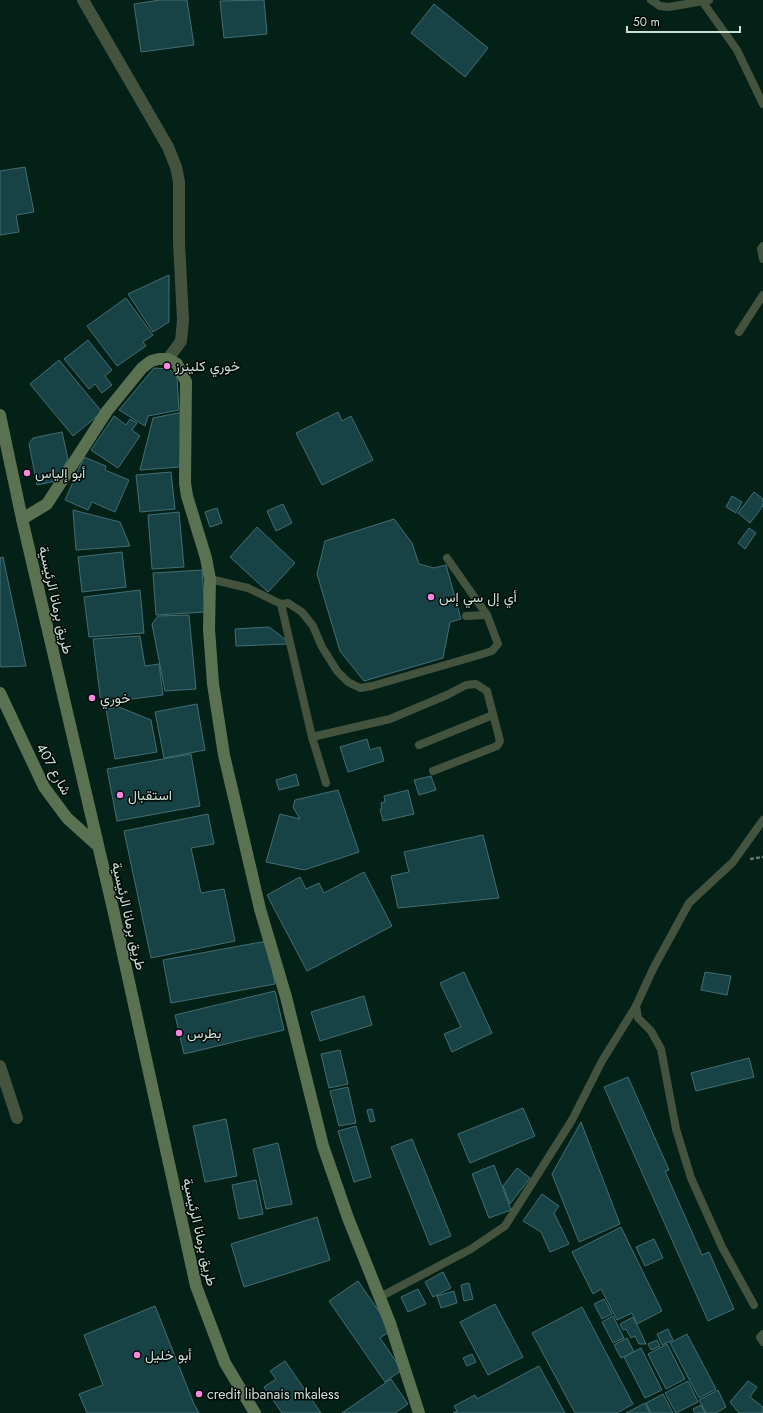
<svg xmlns="http://www.w3.org/2000/svg" width="763" height="1413" font-family="Jost,Vazirmatn,sans-serif">
<style>
.building{fill:#174347;stroke:#436e72}
.lines{fill:none;stroke-linecap:round;stroke-linejoin:round}
.path{stroke:#627b73;stroke-width:2.5;stroke-dasharray:4 2;stroke-linecap:butt}
.lane{stroke:#44533e;stroke-width:8}
.street{stroke:#44533e;stroke-width:12}
.secondary{stroke:#5b7252;stroke-width:12}
.poi-dot{fill:#fe86e1;stroke:#000805;stroke-width:1.5}
.labels{text-anchor:middle;stroke-width:3;stroke-linejoin:round;paint-order:stroke}
.poi-label{font-size:14px;fill:#cce0d8;stroke:#000805;text-anchor:start}
.street-label{font-size:14px;fill:#cce0d8;stroke:#000805}
</style>
<rect width="100%" height="100%" fill="#042118"/>
<g class="building">
<polygon points="160,0 187,0 194,45 141,52 134,4"/>
<polygon points="264,0 267,34 224,38 220,1"/>
<polygon points="434,4 488,48 465,77 411,33"/>
<polygon points="25,167 34,212 16,215 19,232 0,235 0,171"/>
<polygon points="169,275 169,322 153,332 128,294"/>
<polygon points="126,298 153,335 143,342 146,346 117,366 87,326"/>
<polygon points="88,340 112,370 105,376 112,385 102,393 95,384 89,389 64,359"/>
<polygon points="59,360 102,412 73,436 30,384"/>
<polygon points="154,368 169,369 177,377 179,410 148,416 145,426 119,410"/>
<polygon points="183,412 180,467 140,470 153,418"/>
<polygon points="338,412 342,421 351,416 373,460 322,485 296,433"/>
<polygon points="114,416 126,425 130,419 137,423 132,430 140,436 118,468 91,450"/>
<polygon points="62,432 68,459 56,481 37,485 29,444 33,438"/>
<polygon points="84,457 106,466 105,470 129,480 115,512 92,502 88,510 65,500"/>
<polygon points="171,472 175,509 140,512 136,475"/>
<polygon points="754,492 763,499 763,506 750,523 738,513"/>
<polygon points="732,496 742,502 736,513 726,507"/>
<polygon points="283,504 292,523 276,531 267,511"/>
<polygon points="217,508 222,523 210,527 205,512"/>
<polygon points="73,510 120,522 130,546 76,550"/>
<polygon points="179,512 184,567 152,569 148,515"/>
<polygon points="394,519 412,543 419,564 434,568 446,565 461,619 450,622 443,658 364,681 340,651 317,574 325,541"/>
<polygon points="257,527 295,563 268,592 230,557"/>
<polygon points="749,528 756,533 745,549 738,543"/>
<polygon points="122,552 126,587 82,592 78,557"/>
<polygon points="3,557 26,666 1,667 0,664 0,558"/>
<polygon points="202,570 205,612 156,615 153,573"/>
<polygon points="140,590 144,633 89,637 84,597"/>
<polygon points="189,615 196,689 165,691 152,624 158,616"/>
<polygon points="269,627 285,639 287,644 236,646 235,629"/>
<polygon points="140,636 145,666 159,664 163,695 101,703 93,639"/>
<polygon points="197,704 205,750 164,758 155,712"/>
<polygon points="119,707 151,720 157,752 115,759 106,709"/>
<polygon points="367,739 370,750 380,747 384,761 348,772 340,747"/>
<polygon points="191,754 200,806 117,821 107,769"/>
<polygon points="296,774 299,785 279,790 276,780"/>
<polygon points="431,776 436,790 419,795 414,780"/>
<polygon points="338,790 359,852 304,870 266,862 280,814 300,819 293,807 295,800"/>
<polygon points="408,790 414,814 383,821 380,809 382,809 381,803 385,802 384,796"/>
<polygon points="208,814 214,844 191,848 201,893 224,889 235,941 151,958 124,831"/>
<polygon points="483,835 499,898 398,908 391,876 409,872 404,852"/>
<polygon points="364,872 392,926 307,971 267,895 300,877 306,889 319,883 324,893"/>
<polygon points="267,941 275,984 171,1003 163,960"/>
<polygon points="464,972 492,1033 452,1052 444,1034 461,1027 440,983"/>
<polygon points="705,972 731,976 727,995 701,990"/>
<polygon points="275,991 284,1030 184,1054 175,1015"/>
<polygon points="364,996 372,1025 320,1041 311,1012"/>
<polygon points="340,1050 348,1084 329,1088 321,1054"/>
<polygon points="749,1058 754,1077 696,1091 691,1073"/>
<polygon points="628,1077 669,1170 665,1171 702,1255 709,1252 734,1309 708,1321 604,1087"/>
<polygon points="348,1087 356,1123 339,1126 330,1091"/>
<polygon points="523,1108 535,1136 470,1163 458,1134"/>
<polygon points="372,1109 375,1121 370,1122 367,1110"/>
<polygon points="226,1119 237,1176 205,1182 193,1126"/>
<polygon points="581,1122 620,1224 579,1242 552,1174"/>
<polygon points="356,1126 371,1177 354,1182 338,1131"/>
<polygon points="412,1139 451,1236 430,1245 391,1147"/>
<polygon points="278,1143 292,1204 266,1209 253,1149"/>
<polygon points="494,1165 511,1210 489,1218 472,1174"/>
<polygon points="517,1168 530,1178 510,1204 503,1186"/>
<polygon points="256,1180 263,1214 239,1219 232,1185"/>
<polygon points="542,1194 559,1206 554,1213 569,1244 550,1252 541,1232 523,1221"/>
<polygon points="317,1217 330,1260 244,1287 231,1244"/>
<polygon points="621,1227 662,1311 637,1324 632,1313 617,1320 601,1289 593,1294 572,1252"/>
<polygon points="654,1239 663,1258 645,1266 636,1247"/>
<polygon points="443,1272 451,1288 433,1297 425,1282"/>
<polygon points="358,1281 392,1330 380,1338 402,1370 385,1382 329,1301"/>
<polygon points="469,1283 473,1299 464,1301 461,1285"/>
<polygon points="418,1289 426,1304 408,1312 401,1297"/>
<polygon points="454,1291 457,1303 441,1308 437,1296"/>
<polygon points="604,1299 612,1314 602,1319 594,1304"/>
<polygon points="495,1304 523,1357 488,1375 460,1322"/>
<polygon points="155,1306 194,1404 199,1413 87,1413 79,1394 103,1385 84,1335"/>
<polygon points="582,1307 633,1404 617,1413 575,1413 532,1333"/>
<polygon points="613,1316 624,1338 613,1343 602,1322"/>
<polygon points="633,1317 641,1333 646,1344 639,1344 635,1336 631,1338 626,1329 623,1330 620,1324"/>
<polygon points="668,1329 673,1340 662,1345 657,1334"/>
<polygon points="687,1334 716,1389 699,1398 670,1343"/>
<polygon points="627,1338 634,1352 621,1358 614,1345"/>
<polygon points="657,1340 660,1346 651,1350 648,1344"/>
<polygon points="667,1344 685,1379 666,1389 648,1354"/>
<polygon points="641,1348 662,1390 645,1398 624,1357"/>
<polygon points="472,1354 476,1362 467,1366 463,1358"/>
<polygon points="285,1361 321,1413 282,1413 264,1387 276,1379 270,1371"/>
<polygon points="539,1366 565,1413 453,1413 457,1411 454,1406 475,1395 477,1399"/>
<polygon points="391,1379 408,1404 395,1413 342,1413"/>
<polygon points="688,1381 698,1402 676,1413 665,1393"/>
<polygon points="748,1381 757,1387 750,1397 763,1407 763,1413 739,1413 730,1402"/>
<polygon points="718,1390 726,1407 716,1413 706,1413 699,1400"/>
<polygon points="663,1394 673,1413 651,1413 646,1403"/>
<polygon points="645,1403 650,1413 626,1413"/>
<polygon points="701,1405 705,1413 695,1413 693,1409"/>
</g>
<g class="lines">
<polyline class="path" points="750,859 763,857"/>
<g class="lane">
<polyline points="651,0 660,6 669,7 709,0"/>
<polyline points="702,1 737,50 763,104"/>
<polyline points="763,246 761,249 763,259"/>
<polyline points="739,332 763,295"/>
<polyline points="210,579 248,588 281,604 288,603 302,612 313,626 322,647 337,671 348,682 360,688 372,686 476,656 492,651 498,644 487,615 447,558"/>
<polyline points="281,604 312,737 326,783"/>
<polyline points="466,616 487,615"/>
<polyline points="312,737 390,719 447,695 466,685 476,684 487,691 500,741 497,746 433,771"/>
<polyline points="419,745 493,715"/>
<polyline points="636,1006 638,1018 651,1031 661,1049 676,1129 691,1178 722,1247 754,1305"/>
<polyline points="380,1297 471,1249 505,1226 572,1120 602,1061 636,1006 653,969 689,903 733,862 763,820"/>
<polyline points="763,1334 760,1337 763,1342"/>
</g>
<g class="street">
<polyline points="83,0 168,147 176,167 179,182 179,243 183,320 181,341 168,359"/>
<polyline points="0,1066 17,1118"/>
</g>
<g class="secondary">
<polyline points="0,415 22,519 113,909 196,1286 225,1363 255,1413"/>
<polyline points="22,519 47,504 107,411 142,368 151,361 159,359 168,359 177,364 186,382 185,483 187,496 206,558 210,579 209,629 213,684 224,755 260,909 286,997 323,1146 348,1218 390,1323 419,1413"/>
<polyline points="0,693 44,787 67,818 98,846"/>
</g>
</g>
<g class="poi-dot">
<circle cx="167" cy="366" r="4"/>
<circle cx="27" cy="473" r="4"/>
<circle cx="431" cy="597" r="4"/>
<circle cx="92" cy="698" r="4"/>
<circle cx="120" cy="795" r="4"/>
<circle cx="179" cy="1033" r="4"/>
<circle cx="137" cy="1355" r="4"/>
<circle cx="199" cy="1394" r="4"/>
</g>
<g class="labels">
<g class="poi-label">
<text x="175" y="371">خوري كلينرز</text>
<text x="35" y="478">أبو إلياس</text>
<text x="439" y="602">أي إل سي إس</text>
<text x="100" y="703">خوري</text>
<text x="128" y="800">استقبال</text>
<text x="187" y="1038">بطرس</text>
<text x="145" y="1360">أبو خليل</text>
<text x="207" y="1399">credit libanais mkaless</text>
</g>
<g class="street-label">
<text transform="translate(56 600) rotate(77)" y="5">طريق برمانا الرئيسية</text>
<text transform="translate(54 769) rotate(61)" y="5">شارع 407</text>
<text transform="translate(129 916) rotate(77)" y="5">طريق برمانا الرئيسية</text>
<text transform="translate(200 1232) rotate(77)" y="5">طريق برمانا الرئيسية</text>
</g>
</g>
<path d="M627 26v6h113v-6" fill="none" stroke="#cce0d8" stroke-width="2"/>
<text x="633" y="26" font-size="12" fill="#cce0d8" stroke="#000805" stroke-width="3" paint-order="stroke">50 m</text>
</svg>
